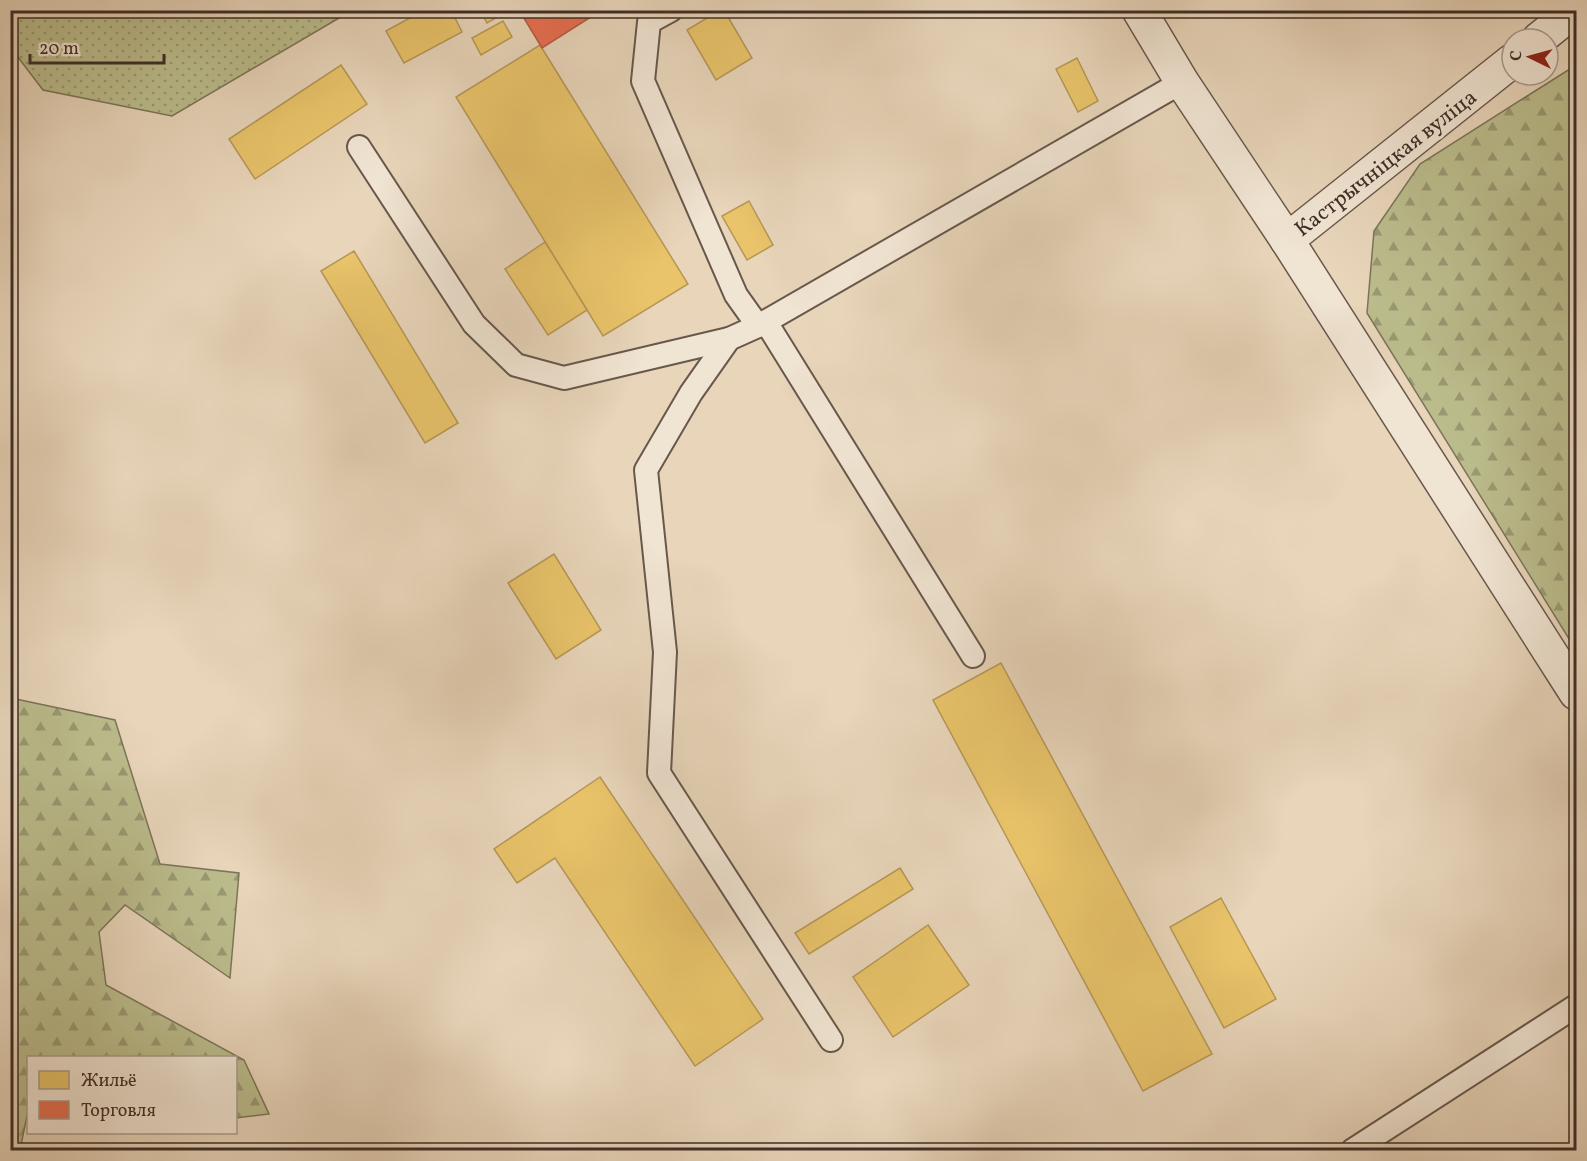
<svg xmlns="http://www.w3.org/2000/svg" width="1587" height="1161" font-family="Vollkorn,serif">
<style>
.forest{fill:url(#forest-firs);stroke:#7c755a;stroke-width:1.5}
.garden{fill:url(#garden-dots);stroke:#7c755a;stroke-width:1.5}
.homes{fill:#e9c46a;stroke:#b69756;stroke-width:1.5}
.shops{fill:#e76f51;stroke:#b45c45;stroke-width:1.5}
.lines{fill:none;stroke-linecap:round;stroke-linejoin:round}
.service-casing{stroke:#68584c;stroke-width:26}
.minor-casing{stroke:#68584c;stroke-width:36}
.tertiary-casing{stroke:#68584c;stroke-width:36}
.service{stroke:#f0e4d2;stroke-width:22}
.minor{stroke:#f0e4d2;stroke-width:33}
.tertiary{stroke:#f0e4d2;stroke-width:33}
.labels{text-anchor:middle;stroke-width:6;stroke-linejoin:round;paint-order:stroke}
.street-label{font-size:22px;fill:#3e2e28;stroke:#f0e4d2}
</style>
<defs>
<pattern id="forest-firs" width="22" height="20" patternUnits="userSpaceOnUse" patternTransform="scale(1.5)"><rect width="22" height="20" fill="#bbbc8c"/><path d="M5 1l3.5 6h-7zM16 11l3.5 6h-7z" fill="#999972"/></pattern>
<pattern id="garden-dots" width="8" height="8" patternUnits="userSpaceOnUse" patternTransform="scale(1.5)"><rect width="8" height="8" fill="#bbbc8c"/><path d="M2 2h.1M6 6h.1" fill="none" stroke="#999972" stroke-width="1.8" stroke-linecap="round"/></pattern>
</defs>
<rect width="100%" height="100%" fill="#e8d5ba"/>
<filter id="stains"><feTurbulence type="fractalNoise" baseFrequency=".00333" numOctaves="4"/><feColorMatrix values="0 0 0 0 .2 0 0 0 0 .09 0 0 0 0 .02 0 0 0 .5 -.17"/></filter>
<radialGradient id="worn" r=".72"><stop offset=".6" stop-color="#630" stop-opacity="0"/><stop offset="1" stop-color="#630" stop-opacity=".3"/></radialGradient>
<g class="forest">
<polygon points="1576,65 1576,650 1367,313 1374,231 1420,164"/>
<polygon points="11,698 115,720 160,864 239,873 230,978 125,905 99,932 106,985 244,1060 269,1114 236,1118 236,1058 28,1058 28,1111 20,1150 11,1150"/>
</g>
<polygon class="garden" points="11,10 351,10 351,11 172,116 43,90 11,48"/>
<g class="homes">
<polygon points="424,10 451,10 462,32 404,63 386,31"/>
<polygon points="480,10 510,10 487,23"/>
<polygon points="720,10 724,10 752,58 716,80 687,30"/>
<polygon points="503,21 512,37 481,55 472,38"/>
<polygon points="540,45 688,284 603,336 456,97"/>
<polygon points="1077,58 1098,101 1078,112 1056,69"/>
<polygon points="341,65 367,104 255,179 229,139"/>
<polygon points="749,201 773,245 747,260 722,216"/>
<polygon points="545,242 587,310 548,335 505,269"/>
<polygon points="354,251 458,423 425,443 321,271"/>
<polygon points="554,554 601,630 556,659 508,583"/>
<polygon points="1001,663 1212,1054 1143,1091 933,700"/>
<polygon points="600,777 763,1019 695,1066 555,858 517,883 494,849"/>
<polygon points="900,868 913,889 809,954 795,933"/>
<polygon points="1221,898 1276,999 1224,1028 1170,927"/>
<polygon points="928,925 969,985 893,1037 853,977"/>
</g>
<polygon class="shops" points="519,10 602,10 542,48"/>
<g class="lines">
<g class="service-casing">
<g id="service">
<polyline points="671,10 649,22 643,81 736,295 758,326"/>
<polyline points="359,147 474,324 516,365 564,378 729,339"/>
<polyline points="766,322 973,656"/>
<polyline points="831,1040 659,773 665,652 646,470 691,393 729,339 758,326 1182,82"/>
<polyline points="1353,1150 1576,1006"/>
</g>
</g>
<g class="minor-casing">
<g id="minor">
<polyline points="1539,39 1575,10"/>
<polyline points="1287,240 1512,61"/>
</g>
</g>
<g class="tertiary-casing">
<polyline id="tertiary" points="1139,10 1182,82 1287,240 1576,693"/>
</g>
<use href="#service" class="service"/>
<use href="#minor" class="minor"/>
<use href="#tertiary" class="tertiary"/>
</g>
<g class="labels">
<g class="street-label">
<text transform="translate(1385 162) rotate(-38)" y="8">Кастрычніцкая вуліца</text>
</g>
</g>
<rect width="1587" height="1161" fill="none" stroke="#e8d5ba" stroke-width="36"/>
<rect x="12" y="12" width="1563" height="1137" fill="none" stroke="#3e2e28" stroke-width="3"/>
<rect x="18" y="18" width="1551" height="1125" fill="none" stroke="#3e2e28" stroke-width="1.5"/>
<rect x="27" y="1056" width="210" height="78" fill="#f0e4d2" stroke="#a99b8e" stroke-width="1.5"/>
<rect x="39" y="1071" width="30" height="18" fill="#e9c46a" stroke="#a99b8e" stroke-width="1.5"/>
<text x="81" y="1086" font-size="18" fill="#3e2e28">Жильё</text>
<rect x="39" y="1101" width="30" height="18" fill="#e76f51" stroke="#a99b8e" stroke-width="1.5"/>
<text x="81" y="1116" font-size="18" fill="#3e2e28">Торговля</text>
<g transform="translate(1530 57) rotate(275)"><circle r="28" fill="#f0e4d2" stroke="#a99b8e" stroke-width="1.5"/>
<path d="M0-4.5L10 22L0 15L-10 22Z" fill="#8f2418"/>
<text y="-9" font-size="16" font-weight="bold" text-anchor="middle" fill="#3e2e28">С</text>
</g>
<path d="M30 54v9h134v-9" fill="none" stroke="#3e2e28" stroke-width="3"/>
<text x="39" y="54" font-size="18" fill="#3e2e28" stroke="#f0e4d2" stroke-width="4.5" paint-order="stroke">20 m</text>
<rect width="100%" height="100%" filter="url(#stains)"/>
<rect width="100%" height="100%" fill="url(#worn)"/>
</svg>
